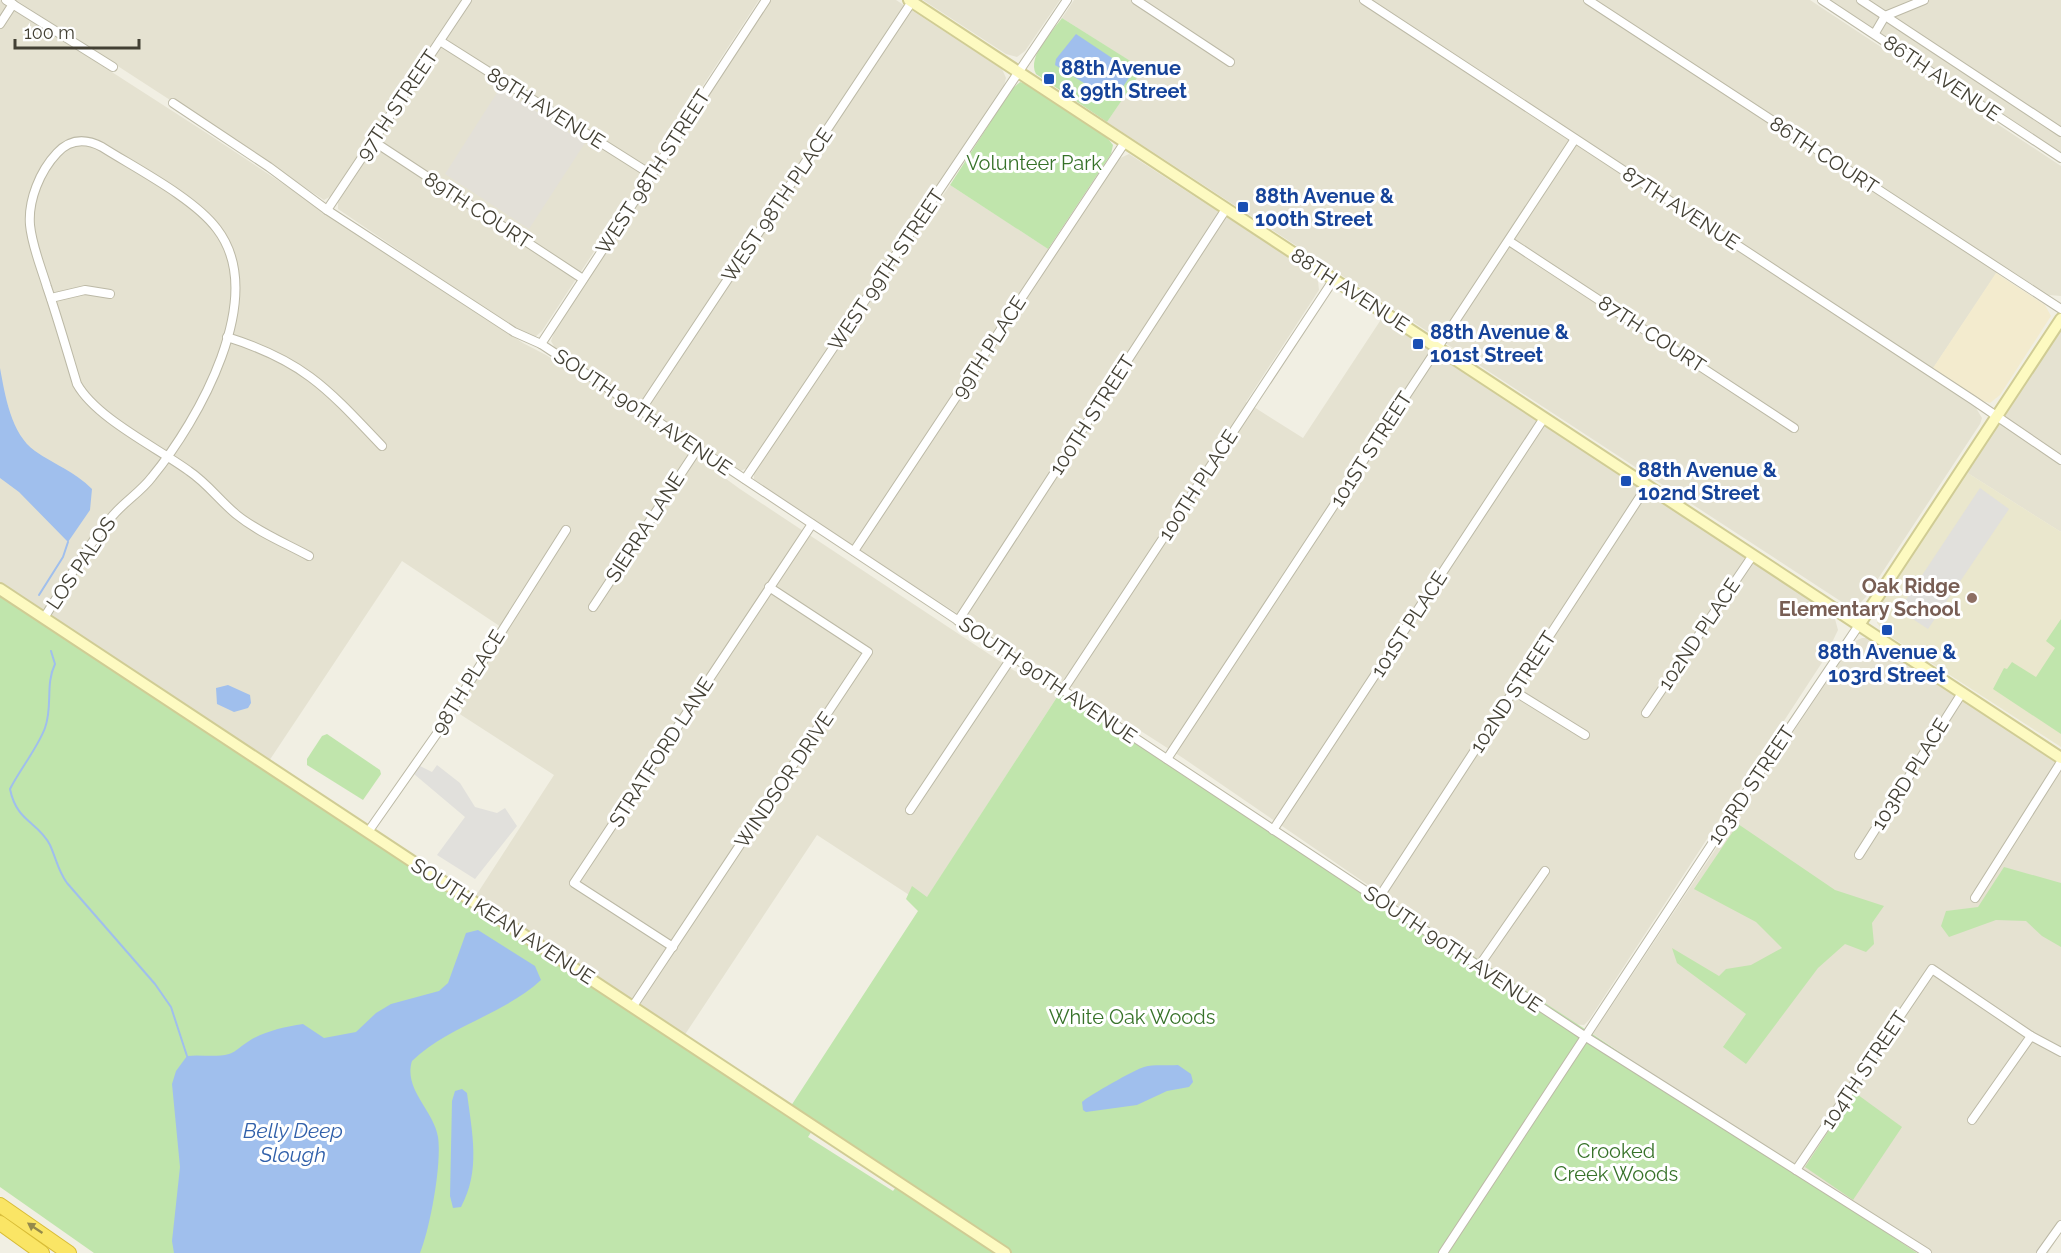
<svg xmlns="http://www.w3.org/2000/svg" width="2061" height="1253" font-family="Raleway,sans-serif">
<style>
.residential{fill:#e5e2d1}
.commercial{fill:#f3ebce}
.industrial{fill:#e3e0d8}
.education{fill:#eae7cd}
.green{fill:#c0e5ac;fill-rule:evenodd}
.parking{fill:#e1e0dc}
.water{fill:#a0bfed}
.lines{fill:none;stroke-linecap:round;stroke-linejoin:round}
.stream{stroke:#a0bfed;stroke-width:2}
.street-casing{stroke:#bcb9a6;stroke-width:10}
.secondary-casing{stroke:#d0cc94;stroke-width:14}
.highway-casing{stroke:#d8bc36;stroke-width:16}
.street{stroke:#fff;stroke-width:8}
.secondary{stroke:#fdfac1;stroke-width:10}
.highway{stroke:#fae565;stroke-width:14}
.oneway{fill:#958a4a}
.transit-dot{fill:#1a4fb4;stroke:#fff;stroke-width:2}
.education-dot{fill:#8d6e63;stroke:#fff;stroke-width:2}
.labels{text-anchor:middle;stroke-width:6;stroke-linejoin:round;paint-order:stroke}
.transit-label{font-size:20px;font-weight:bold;fill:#164399;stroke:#fff;text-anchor:start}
.street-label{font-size:20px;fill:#434034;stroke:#fff}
.park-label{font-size:20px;fill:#377229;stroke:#fff}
.education-label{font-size:20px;font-weight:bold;fill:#785e54;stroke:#fff;text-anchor:end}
.water-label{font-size:21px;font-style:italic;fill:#3160aa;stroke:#fff}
</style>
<rect width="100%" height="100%" fill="#f1efe3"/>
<g class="residential">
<polygon points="0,0 205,132 523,343 546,355 614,398 740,489 1013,670 1059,694 923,904 817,835 684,1036 475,897 554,775 455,711 507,631 402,561 269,761 0,582"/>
<polygon points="16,0 461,0 331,196 324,200"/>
<polygon points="471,0 759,0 542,331 535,337 525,336 338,209 338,202"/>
<polygon points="771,0 896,0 1002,69 1006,78 1003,89 748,468 740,471 556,350 551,341 555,330"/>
<polygon points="923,0 1060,0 1025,51 1017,57 1006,54"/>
<polygon points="1074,0 1810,0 2061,166 2061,296 2049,295 2002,265 1928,376 1976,408 1982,418 1980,424 1866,597 1860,603 1848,606 1107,122 1142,69 1062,18"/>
<polygon points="1827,0 2061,0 2061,154"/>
<polygon points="1129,154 1310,271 1318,281 1319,290 1246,402 1303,438 1382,318 1826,610 1835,619 1838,630 1823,661 1589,1020 1584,1025 1571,1024 1183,758 754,483 754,473 950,185 1056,254 1118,159"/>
<polygon points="2061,330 2061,532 1966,472"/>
<polygon points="1862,638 1871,638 2061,764 2061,1233 2048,1253 1917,1253 1593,1034 1853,642"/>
</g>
<polygon class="commercial" points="1996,273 2045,305 2051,316 2000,395 1990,403 1982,401 1933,368"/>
<polygon class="industrial" points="500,88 585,143 529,229 445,174"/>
<polygon class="education" points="1966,472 2061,532 2061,747 1885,633 1877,623 1877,610 1890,587"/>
<g class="green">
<path d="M1062,18L1143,69L1107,122L1036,74C1027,56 1052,32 1062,18Z"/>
<polygon points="1020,82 1029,85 1105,135 1113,145 1111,154 1048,249 950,185 1011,90"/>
<path d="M0,589L787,1112L918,911L906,899L912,886L927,897L1059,694L1096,715L1190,780L1228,796L1591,1033L1917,1253H94L0,1187ZM815,1126L899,1183L893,1191L808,1137Z"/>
<polygon points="2061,619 2061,734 1993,689 2004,668 2007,669 2012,662 2036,677 2055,648 2046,641"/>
<polygon points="327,734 380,770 381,774 363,800 307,765 307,759 322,736"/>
<polygon points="1738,824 1835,890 1884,906 1872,923 1874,944 1866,952 1845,944 1818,968 1746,1064 1723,1047 1746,1014 1677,963 1672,948 1719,976 1726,969 1751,965 1782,948 1756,922 1694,889"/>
<polygon points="2004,867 2061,883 2061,947 2042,936 2026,921 1996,920 1949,937 1941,926 1946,911 1978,907"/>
<polygon points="1854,1092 1902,1127 1853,1200 1805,1167"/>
</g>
<g class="parking">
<polygon points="1980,488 2009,509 1928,629 1899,610"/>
<polygon points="437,765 460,783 475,807 497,813 505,808 517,826 475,879 437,855 465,817 414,774 420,766 432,772"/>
</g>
<g class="water">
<polygon points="1076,34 1133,72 1113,101 1055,65 1056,59"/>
<path d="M0,368C5,395 11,434 35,451C55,465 74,471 92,489L90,510L68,542L19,492L0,478Z"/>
<polygon points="228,685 250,695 251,703 248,708 234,712 217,704 216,688"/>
<path d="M478,930L535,966L541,980C503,1015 448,1026 412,1061C403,1089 434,1111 438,1137C442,1164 430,1229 420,1253H174L172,1241L180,1167L172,1084L176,1071L187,1056C201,1054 214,1058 229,1054C236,1052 242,1045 249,1041C265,1031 284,1027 303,1024L324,1038L356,1032L376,1013L391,1004L439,991L448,983L466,933Z"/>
<path d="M1178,1065L1191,1074L1193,1082L1189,1087L1167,1091L1137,1105L1086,1112L1083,1110L1082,1102C1088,1096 1136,1069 1144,1067C1154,1064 1167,1066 1178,1065Z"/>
<path d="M462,1089L467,1093C472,1133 481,1170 461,1207L453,1208L450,1196L452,1101L455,1091Z"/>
</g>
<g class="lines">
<g class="stream">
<polyline points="39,595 63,557 68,542"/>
<path d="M51,651L55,664C45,685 53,706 45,728C37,749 20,769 10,789C17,823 38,821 50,845C56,858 58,871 67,883L155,984L171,1007L187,1056"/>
</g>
<g class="street-casing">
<g id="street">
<polyline points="6,0 113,67"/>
<polyline points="1136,0 1230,62"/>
<polyline points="1364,0 1973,400 2061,460"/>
<polyline points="1588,0 2061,309"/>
<polyline points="1822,0 2061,158"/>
<polyline points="1861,0 2061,132"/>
<polyline points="0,24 13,4"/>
<polyline points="1875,33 1885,16 1924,0"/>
<polyline points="440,41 652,175"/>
<polyline points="173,103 269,167 327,210 514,332 541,344 1586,1037 1927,1253"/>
<polyline points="373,141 583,279"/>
<polyline points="327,210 467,0"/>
<polyline points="1509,241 1794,428"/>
<polyline points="51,298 85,290 110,294"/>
<path d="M227,337C304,361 328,389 382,446"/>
<polyline points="541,344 766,0"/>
<polyline points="641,410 913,0"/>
<polyline points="745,479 1067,0"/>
<polyline points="854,551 1125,142"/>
<polyline points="593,607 698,448"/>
<path d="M44,618C65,585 85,549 110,519C122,503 140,493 152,477C198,421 269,297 217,229C194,198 135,168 102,147C85,138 70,139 57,153C40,171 28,200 30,225C32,246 41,267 47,287C58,319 67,351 77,384C96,418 156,447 189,471C207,483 220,501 237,515C258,532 285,543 309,556"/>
<polyline points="958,621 1226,209"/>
<polyline points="1063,690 1334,279"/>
<polyline points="1514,691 1585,735"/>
<polyline points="1646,713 1753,555"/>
<polyline points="1167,759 1575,139"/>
<polyline points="910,810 1012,657"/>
<polyline points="1273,830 1544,418"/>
<polyline points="368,832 438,732 566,530"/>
<polyline points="1859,855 1962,693"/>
<polyline points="1975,898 2061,762"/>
<polyline points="1378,899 1647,486"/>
<polyline points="673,947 574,883 812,524"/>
<polyline points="1479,966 1545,871"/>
<polyline points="633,1006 868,652 769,587"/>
<polyline points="1972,1120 2031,1036"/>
<polyline points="1796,1170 1932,969 2031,1036 2061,1052"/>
<polyline points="1443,1253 1723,827 1859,625"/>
<polyline points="2041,1253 2061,1225"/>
</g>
</g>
<g class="secondary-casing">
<g id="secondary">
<polyline points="909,0 2061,758"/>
<polyline points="0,589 1005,1253"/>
<polyline points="1859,625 2061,319"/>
</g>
</g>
<g class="highway-casing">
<g id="highway">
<polyline points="0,1205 69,1253"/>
<polyline points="0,1223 42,1253"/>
</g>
</g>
<use href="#street" class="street"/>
<use href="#secondary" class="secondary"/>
<use href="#highway" class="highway"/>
</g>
<defs><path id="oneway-solid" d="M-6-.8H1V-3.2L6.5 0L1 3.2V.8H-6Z" transform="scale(1.5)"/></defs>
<use class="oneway" href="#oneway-solid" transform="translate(35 1228) rotate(-146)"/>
<g class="transit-dot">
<rect x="1043" y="73" width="12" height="12" rx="3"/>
<rect x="1237" y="201" width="12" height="12" rx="3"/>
<rect x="1412" y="338" width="12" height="12" rx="3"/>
<rect x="1620" y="475" width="12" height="12" rx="3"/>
<rect x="1881" y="624" width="12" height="12" rx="3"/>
</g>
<circle class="education-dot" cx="1972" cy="598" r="6"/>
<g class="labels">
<g class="transit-label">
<text x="1061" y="75">88th Avenue<tspan x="1061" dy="23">&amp; 99th Street</tspan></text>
<text x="1255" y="203">88th Avenue &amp;<tspan x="1255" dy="23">100th Street</tspan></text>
<text x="1430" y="339">88th Avenue &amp;<tspan x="1430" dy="23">101st Street</tspan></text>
<text x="1638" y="477">88th Avenue &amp;<tspan x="1638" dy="23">102nd Street</tspan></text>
<text x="1887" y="659" text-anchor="middle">88th Avenue &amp;<tspan x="1887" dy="23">103rd Street</tspan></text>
</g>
<g class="street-label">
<text transform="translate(1942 78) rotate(34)" y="7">86TH AVENUE</text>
<text transform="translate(397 105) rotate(-56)" y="7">97TH STREET</text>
<text transform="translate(546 108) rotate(32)" y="7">89TH AVENUE</text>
<text transform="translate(1824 155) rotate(33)" y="7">86TH COURT</text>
<text transform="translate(653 172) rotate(-57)" y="7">WEST 98TH STREET</text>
<text transform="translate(777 205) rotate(-56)" y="7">WEST 98TH PLACE</text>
<text transform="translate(1681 208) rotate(33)" y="7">87TH AVENUE</text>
<text transform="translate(478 210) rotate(33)" y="7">89TH COURT</text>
<text transform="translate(886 270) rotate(-56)" y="7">WEST 99TH STREET</text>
<text transform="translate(1350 290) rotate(33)" y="7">88TH AVENUE</text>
<text transform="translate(1652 334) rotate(33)" y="7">87TH COURT</text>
<text transform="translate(989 347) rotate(-57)" y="7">99TH PLACE</text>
<text transform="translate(643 412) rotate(34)" y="7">SOUTH 90TH AVENUE</text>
<text transform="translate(1092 415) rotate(-57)" y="7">100TH STREET</text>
<text transform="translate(1371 449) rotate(-57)" y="7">101ST STREET</text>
<text transform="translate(1198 485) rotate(-57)" y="7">100TH PLACE</text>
<text transform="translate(645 527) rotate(-57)" y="7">SIERRA LANE</text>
<text transform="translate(81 563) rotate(-56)" y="7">LOS PALOS</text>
<text transform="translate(1409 624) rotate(-57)" y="7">101ST PLACE</text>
<text transform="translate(1699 634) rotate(-56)" y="7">102ND PLACE</text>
<text transform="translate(1048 680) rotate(34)" y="7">SOUTH 90TH AVENUE</text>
<text transform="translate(468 682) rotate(-58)" y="7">98TH PLACE</text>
<text transform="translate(1513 692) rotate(-57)" y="7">102ND STREET</text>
<text transform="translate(661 752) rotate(-57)" y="7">STRATFORD LANE</text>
<text transform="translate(1910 774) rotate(-58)" y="7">103RD PLACE</text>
<text transform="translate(784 780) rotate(-56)" y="7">WINDSOR DRIVE</text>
<text transform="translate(1751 785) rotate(-56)" y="7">103RD STREET</text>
<text transform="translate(503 921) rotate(33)" y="7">SOUTH KEAN AVENUE</text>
<text transform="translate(1453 949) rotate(34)" y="7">SOUTH 90TH AVENUE</text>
<text transform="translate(1864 1070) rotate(-56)" y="7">104TH STREET</text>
</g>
<g class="park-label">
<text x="1034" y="170">Volunteer Park</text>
<text x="1132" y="1024">White Oak Woods</text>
<text x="1616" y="1158">Crooked<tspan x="1616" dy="23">Creek Woods</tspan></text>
</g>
<g class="education-label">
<text x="1960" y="593">Oak Ridge<tspan x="1960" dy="23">Elementary School</tspan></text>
</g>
<g class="water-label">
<text x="293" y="1138">Belly Deep<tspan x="293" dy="24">Slough</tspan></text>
</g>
</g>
<path d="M15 39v9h124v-9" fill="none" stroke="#434034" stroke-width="3"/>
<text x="24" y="39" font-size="18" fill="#434034" stroke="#ffffff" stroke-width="4.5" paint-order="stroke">100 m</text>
</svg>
